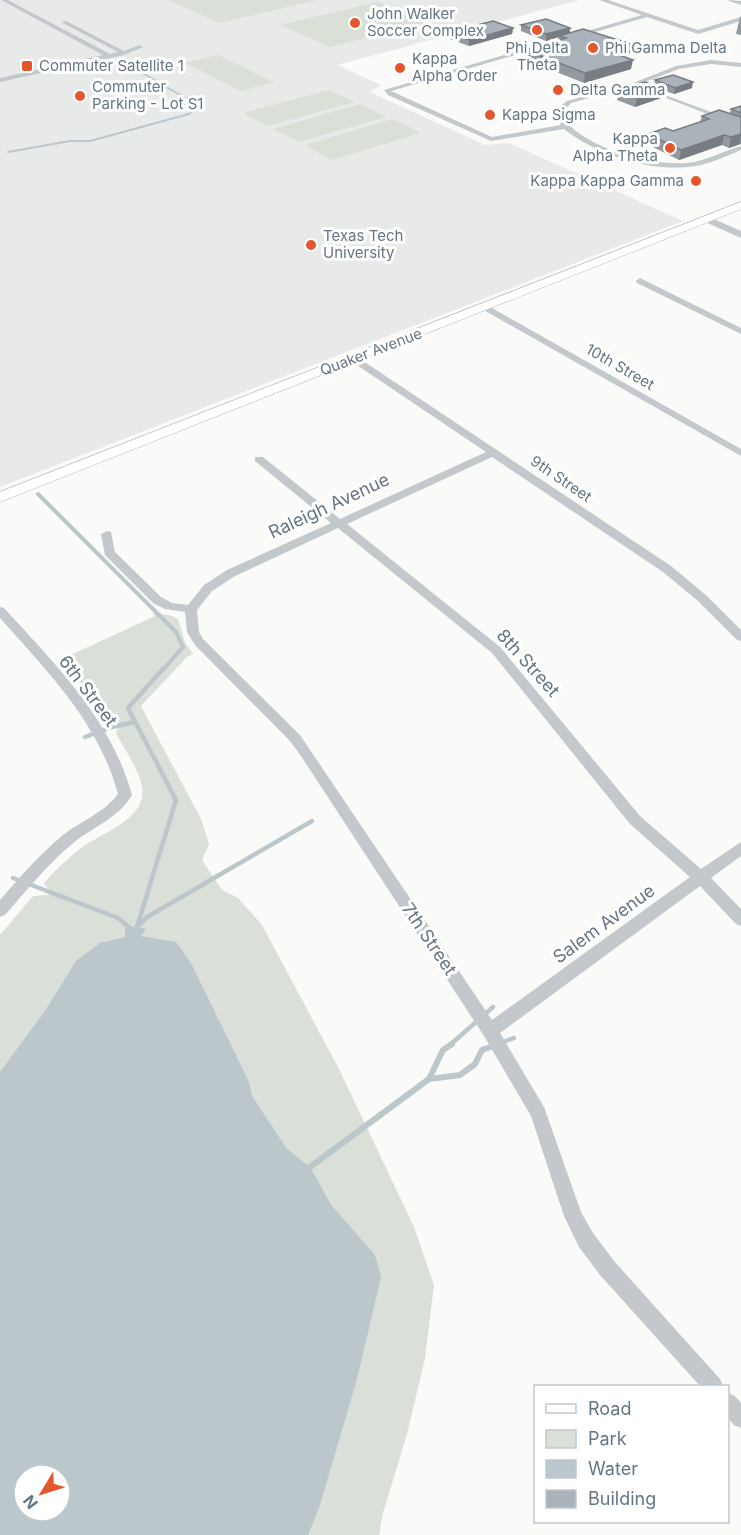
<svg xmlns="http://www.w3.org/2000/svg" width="741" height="1535" font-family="Inter,sans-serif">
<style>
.built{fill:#e8e9e9}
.green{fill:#dadfd7;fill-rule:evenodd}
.water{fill:#bbc7cb;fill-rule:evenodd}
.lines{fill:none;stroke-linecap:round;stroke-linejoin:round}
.stream-far3{stroke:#bbc7cb;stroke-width:2}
.stream-far2{stroke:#bbc7cb;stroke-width:4}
.stream-far1{stroke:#bbc7cb;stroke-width:4.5}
.stream{stroke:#bbc7cb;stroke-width:6}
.secondary-casing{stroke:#b3babf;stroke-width:1}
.minor{fill:#c3c8cc;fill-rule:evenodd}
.tertiary{fill:#c3c8cc;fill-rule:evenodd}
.secondary{fill:#fff;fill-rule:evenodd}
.wall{fill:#929a9f}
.shaded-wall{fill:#777d82}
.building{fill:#aab3b9;stroke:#777d82;stroke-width:1.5}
.poi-dot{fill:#e4572e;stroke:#fff;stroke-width:2}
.labels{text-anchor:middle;stroke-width:6;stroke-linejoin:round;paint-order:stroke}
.far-poi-label{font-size:15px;fill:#657683;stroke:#fff;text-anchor:start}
.far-street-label{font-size:15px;fill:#657683;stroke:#fff}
.street-label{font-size:18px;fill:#657683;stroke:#fff}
</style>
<rect width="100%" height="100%" fill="#fafaf8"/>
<polygon class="built" points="0,0 580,0 337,65 381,85 370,92 485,145 509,143 683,221 0,487"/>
<g class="green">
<polygon points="168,0 318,0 219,23"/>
<polygon points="378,2 429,22 330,47 280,25"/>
<polygon points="218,55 274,82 240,91 185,63"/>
<polygon points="329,90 354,102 268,126 243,113"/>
<polygon points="360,104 386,117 299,142 273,129"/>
<polygon points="393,119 420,133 332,160 305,145"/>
<path d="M152,613L169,615L178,619L185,643L193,654L187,657L141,706L201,819L209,844L202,860L222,890L238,898L262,925L339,1069L414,1227L434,1285L425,1358L407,1434L383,1513L379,1535H0V935L33,896L48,895L50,892L44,883C56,870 67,859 81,848C101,833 148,819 142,787C139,769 124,749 116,733L119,725L111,723L99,703L60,660L155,616ZM24,1475H60V1511H24Z"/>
</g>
<path class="water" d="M137,927L146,929L141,936L176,942L191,963L249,1082L252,1096L287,1149L310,1167L332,1206L375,1255L381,1277L357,1379L320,1505L308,1535H0V1072L45,1011L76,961L100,943L125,937V928ZM24,1475H60V1511H24Z"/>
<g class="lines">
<polyline class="stream-far3" points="8,152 70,141 90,141 189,114 196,109 192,102 127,64"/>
<polyline class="stream-far2" points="38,494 176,632 183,647 162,671"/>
<g class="stream-far1">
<polyline points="85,737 112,727 135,722"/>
<polyline points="13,878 118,918 130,928"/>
<polyline points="138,926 147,917 312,821"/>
<polyline points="137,927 176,800 128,708 163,669"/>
<polyline points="450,1045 493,1007"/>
<polyline points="495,1045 514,1038"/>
</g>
<g class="stream">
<polyline points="429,1079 443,1050 452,1044"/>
<polyline points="310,1167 429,1079 460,1075 475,1064 482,1050 499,1044"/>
</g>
<g class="secondary-casing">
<polygon id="secondary" points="741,202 741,209 0,502 0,492"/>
</g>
<g class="minor">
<polygon points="1,0 8,0 110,54 118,52 61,22 66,21 124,51 140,45 143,47 124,55 0,82 0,78 103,55"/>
<path d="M599,0H608L698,30L741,17V21L698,34L647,17L391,91L492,137L561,125L554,115L558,108L567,101L633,83L676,66L711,60L741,63V67L711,64L679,69L637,85L571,103L560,115C584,148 648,166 687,163C706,161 723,151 741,146V150C724,157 706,166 687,167C646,171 596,154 564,129L491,141L388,95L384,90L642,15Z"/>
<polygon points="728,0 741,1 741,5 729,1"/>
<polygon points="643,87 741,123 741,127 643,89"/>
<polygon points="640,278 741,328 741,334 637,283 636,281"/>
<polygon points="485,304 741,449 741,456 482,309 481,307"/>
<path d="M351,357H357L671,566L707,596L741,630V641L737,640L699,602L663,572L492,457L347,524L500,647L640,816L701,869L741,842V856L711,878L741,909V926L736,924L700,886L500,1033L544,1107L581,1212L593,1233L614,1261L720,1379L723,1386H700L600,1275L579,1247L564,1216L531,1116L484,1036L301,756L290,741L195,645L187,632L185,612L165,609L153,603L105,555L101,534L107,531L111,532L115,552L161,597L172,603L188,605L204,585L227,570L331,523L255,461V457H263L340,519L486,452L351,361ZM338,528L492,653L630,824L690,877L492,1020L300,735L203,639L199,632L197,610L212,591L235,576Z"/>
<path d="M0,607L4,608C56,665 111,719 132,795C118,819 92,827 72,844C47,865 26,891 5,915L0,917V900C19,878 39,855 62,836C80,821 103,814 118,794C99,723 48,672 0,618Z"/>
<polygon points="728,1393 735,1396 741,1403 741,1428 734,1425 728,1418"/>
</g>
<polygon class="tertiary" points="703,217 709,217 741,231 741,238 703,221"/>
<use href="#secondary" class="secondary"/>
</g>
<g class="wall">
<polygon points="741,16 741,35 736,34 740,17"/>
<polygon points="521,25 570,28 570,33 630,53 622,56 631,69 584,83 524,59 525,50 558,41 558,37 546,41 521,31"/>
<polygon points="513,28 512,34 469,46 450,39 450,32"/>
<polygon points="655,80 692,88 674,94 662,90 661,98 635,107 617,100 619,90 654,85"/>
<polygon points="741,106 741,144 729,148 722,145 679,160 647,144 648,134 673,131 700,122 702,116 730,113 731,109"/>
</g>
<g class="shaded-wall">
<polygon points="513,28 512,34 469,46 469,40"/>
<polygon points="570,28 569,34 559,36 559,37 546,41 546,34"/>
<polygon points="631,44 630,53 607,60 608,51"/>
<polygon points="633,60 631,69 584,83 585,73"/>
<polygon points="693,82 692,88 674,94 675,88"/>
<polygon points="663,89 661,98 635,107 637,97"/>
<polygon points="741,134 740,144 729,148 731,137"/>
<polygon points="724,135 722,145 679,160 681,150"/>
</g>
<g class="building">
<polygon points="546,19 570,28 546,34 521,25"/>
<polygon points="493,21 513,28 469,40 450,32"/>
<polygon points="583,29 631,44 608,51 633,60 585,73 525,50 566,38 559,36"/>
<polygon points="673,75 693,82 675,88 655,80"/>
<polygon points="645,82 663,89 637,97 619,90"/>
<polygon points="741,106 741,113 731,109"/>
<polygon points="719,110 741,117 741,134 731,137 724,135 681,150 648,134 665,128 673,131 709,119 702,116"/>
</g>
<g class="poi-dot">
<circle cx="355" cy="23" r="6"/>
<circle cx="537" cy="30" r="6"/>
<circle cx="593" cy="48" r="6"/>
<rect x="21" y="60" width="12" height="12" rx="3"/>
<circle cx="400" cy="68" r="6"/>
<circle cx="558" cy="90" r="6"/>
<circle cx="80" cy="96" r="6"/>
<circle cx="490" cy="115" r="6"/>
<circle cx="670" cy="148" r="6"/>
<circle cx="696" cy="181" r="6"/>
<circle cx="311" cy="245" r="6"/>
</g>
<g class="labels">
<g class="far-poi-label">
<text x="367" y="19">John Walker<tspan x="367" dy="17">Soccer Complex</tspan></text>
<text x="537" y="53" text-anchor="middle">Phi Delta<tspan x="537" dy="17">Theta</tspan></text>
<text x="605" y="53">Phi Gamma Delta</text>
<text x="412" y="64">Kappa<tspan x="412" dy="17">Alpha Order</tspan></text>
<text x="39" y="71">Commuter Satellite 1</text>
<text x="92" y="92">Commuter<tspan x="92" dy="17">Parking - Lot S1</tspan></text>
<text x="570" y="95">Delta Gamma</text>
<text x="502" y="120">Kappa Sigma</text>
<text x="658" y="144" text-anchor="end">Kappa<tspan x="658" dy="17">Alpha Theta</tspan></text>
<text x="684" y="186" text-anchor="end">Kappa Kappa Gamma</text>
<text x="323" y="241">Texas Tech<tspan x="323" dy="17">University</tspan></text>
</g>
<g class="far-street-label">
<text transform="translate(371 352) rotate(-21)" y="5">Quaker Avenue</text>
<text transform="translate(620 367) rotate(30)" y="5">10th Street</text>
<text transform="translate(561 479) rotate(34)" y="5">9th Street</text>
</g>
<g class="street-label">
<text transform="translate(329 506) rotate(-25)" y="6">Raleigh Avenue</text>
<text transform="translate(528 663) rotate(48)" y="6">8th Street</text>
<text transform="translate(88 691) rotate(53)" y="6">6th Street</text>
<text transform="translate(604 924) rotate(-36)" y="6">Salem Avenue</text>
<text transform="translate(429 939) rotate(56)" y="6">7th Street</text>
</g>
</g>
<rect x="534" y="1385" width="195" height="138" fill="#ffffff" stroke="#c1c8cd" stroke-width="1.5"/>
<rect x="546" y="1404" width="30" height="9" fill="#ffffff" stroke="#c1c8cd" stroke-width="1.5"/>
<text x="588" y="1415" font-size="18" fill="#657683">Road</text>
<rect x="546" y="1430" width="30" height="18" fill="#dadfd7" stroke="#c1c8cd" stroke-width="1.5"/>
<text x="588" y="1445" font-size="18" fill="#657683">Park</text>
<rect x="546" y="1460" width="30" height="18" fill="#bbc7cb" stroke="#c1c8cd" stroke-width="1.5"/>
<text x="588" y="1475" font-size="18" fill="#657683">Water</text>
<rect x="546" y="1490" width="30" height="18" fill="#aab3b9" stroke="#c1c8cd" stroke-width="1.5"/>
<text x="588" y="1505" font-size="18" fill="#657683">Building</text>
<g transform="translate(42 1493) rotate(232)"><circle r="28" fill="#ffffff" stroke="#c1c8cd" stroke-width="1.5"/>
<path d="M0-4.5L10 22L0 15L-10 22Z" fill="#e4572e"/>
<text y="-9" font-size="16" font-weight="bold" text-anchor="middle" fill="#657683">N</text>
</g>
</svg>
